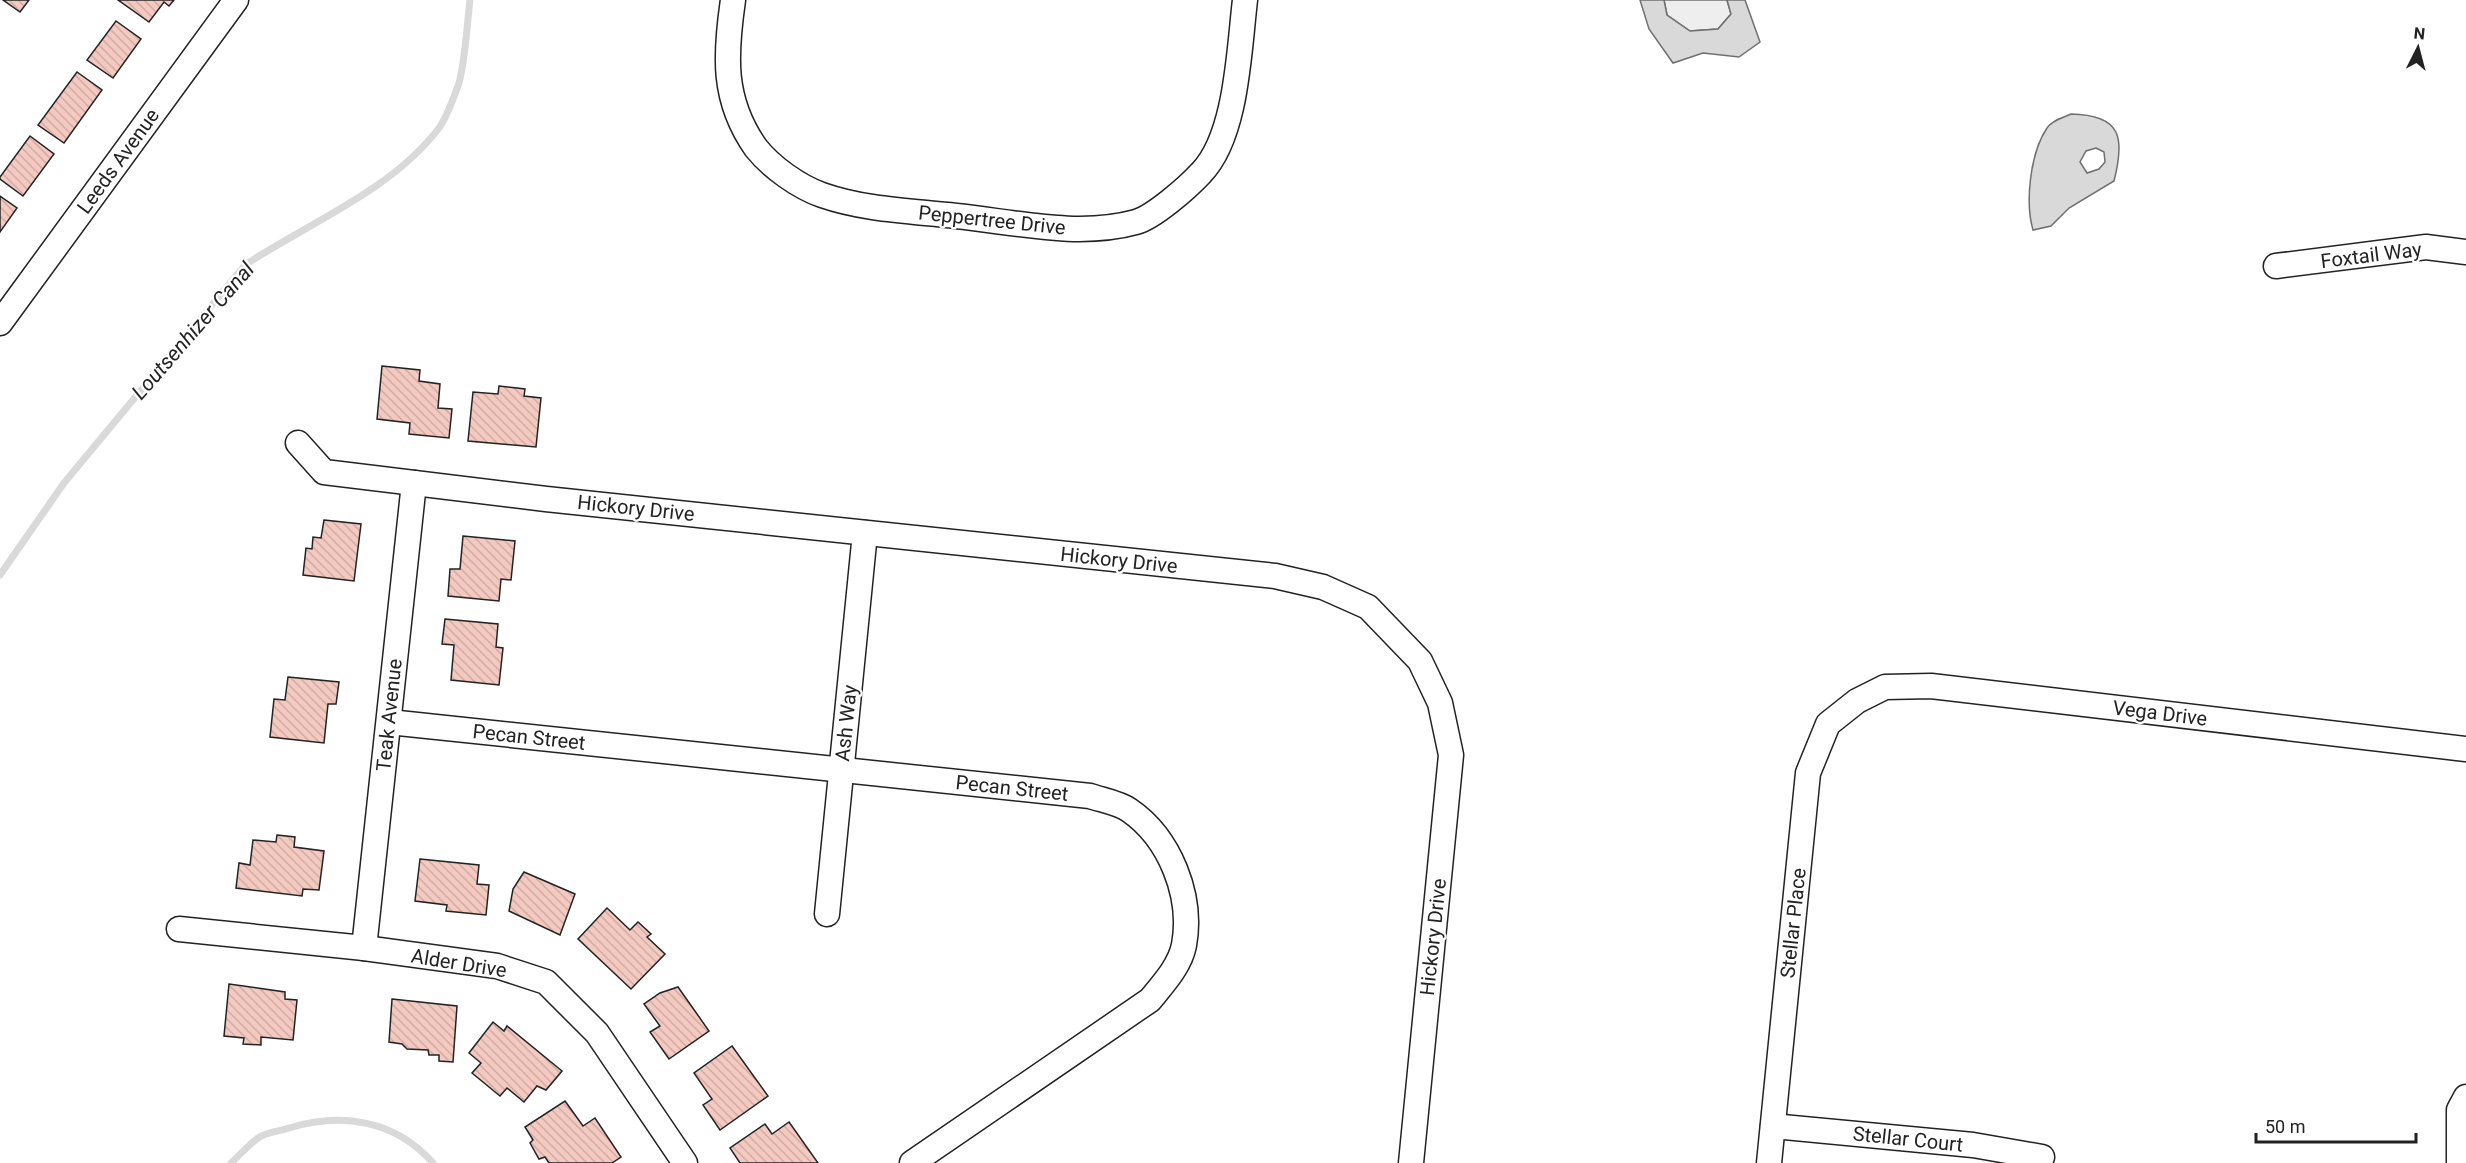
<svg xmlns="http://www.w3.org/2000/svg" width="2466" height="1163" font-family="Roboto,sans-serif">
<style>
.grass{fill:#eee;stroke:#6f6f6f;stroke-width:1.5}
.water{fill:#d9d9d9;stroke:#6f6f6f;stroke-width:1.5;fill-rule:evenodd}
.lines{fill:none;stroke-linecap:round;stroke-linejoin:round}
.stream{stroke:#d9d9d9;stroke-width:7}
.building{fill:url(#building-back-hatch);stroke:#222;stroke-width:1.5}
.minor-casing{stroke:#222;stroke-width:27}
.minor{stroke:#fff;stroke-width:24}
.labels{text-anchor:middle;stroke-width:4.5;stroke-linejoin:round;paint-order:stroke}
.street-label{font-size:20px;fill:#222;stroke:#fff}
.water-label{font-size:21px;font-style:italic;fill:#222;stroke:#fff}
</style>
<defs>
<pattern id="building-back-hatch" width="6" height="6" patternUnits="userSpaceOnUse" patternTransform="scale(1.5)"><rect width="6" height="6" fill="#f3c9c0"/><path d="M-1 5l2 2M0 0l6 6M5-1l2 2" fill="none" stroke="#d0aca5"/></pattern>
</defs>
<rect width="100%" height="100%" fill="#fff"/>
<polygon class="grass" points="1664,0 1727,0 1731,14 1718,29 1690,31 1667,15"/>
<g class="water">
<polygon points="1640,0 1664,0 1667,15 1690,31 1718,29 1731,14 1727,0 1745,0 1760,42 1739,57 1703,53 1673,63 1649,29"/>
<path d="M2071,114C2122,115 2125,138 2114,181L2069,208L2051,226L2033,230C2025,203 2030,153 2047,128C2052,120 2063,118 2071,114ZM2096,148L2104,152L2105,162L2099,169L2087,173L2080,162L2086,151Z"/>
</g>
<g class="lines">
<g class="stream">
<path d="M0,575L64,483L245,265C310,222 391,191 439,128C447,117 453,99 458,86C465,66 467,23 470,0"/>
<path d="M231,1163C240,1155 249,1144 258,1138C266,1132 280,1131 289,1128C342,1112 395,1120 433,1163"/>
</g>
</g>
<g class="building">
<polygon points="3,0 29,0 20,12"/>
<polygon points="118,0 174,0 169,6 164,2 149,22"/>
<polygon points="116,21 141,39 113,78 87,60"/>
<polygon points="77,72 102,90 64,143 38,125"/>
<polygon points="30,136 54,154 23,196 0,179 0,177"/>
<polygon points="0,196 17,208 0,232"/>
<polygon points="382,366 420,370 419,381 440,384 438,408 452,409 449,438 409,434 410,423 377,419"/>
<polygon points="499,386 525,389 524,396 541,398 536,447 468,441 473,392 498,394"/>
<polygon points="324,520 361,524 354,581 303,575 306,548 312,549 313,537 321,538"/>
<polygon points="463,536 515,541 511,580 501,579 499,601 448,596 450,569 460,569"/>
<polygon points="445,619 498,624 496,647 503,648 499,685 451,680 454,645 442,644"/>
<polygon points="288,677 339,682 336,704 328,704 324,743 270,737 274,699 285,700"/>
<polygon points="277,835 295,837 294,847 324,851 319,890 303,889 302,896 236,888 239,863 250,865 253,840 276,842"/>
<polygon points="420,859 479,865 477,884 489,885 486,915 446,911 447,905 415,901"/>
<polygon points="524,872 575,894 560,935 509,911 513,889"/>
<polygon points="607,908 630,930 638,922 651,934 647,937 665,954 631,989 578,939"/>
<polygon points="229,984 285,992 285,999 297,1000 293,1040 261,1037 261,1045 243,1044 244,1038 224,1036"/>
<polygon points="678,987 709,1031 669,1059 650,1032 660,1026 644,1004 660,993"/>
<polygon points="392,999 457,1006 453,1062 439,1061 439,1055 429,1055 428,1050 407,1049 402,1044 389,1042"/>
<polygon points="493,1022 504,1031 507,1026 562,1071 546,1090 537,1086 524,1102 507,1088 500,1096 472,1073 481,1063 469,1053"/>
<polygon points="732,1046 768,1096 720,1130 703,1105 712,1099 694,1073"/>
<polygon points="565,1101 583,1126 595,1118 621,1157 612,1163 549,1163 545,1157 539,1159 530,1143 533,1140 525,1127"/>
<polygon points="789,1122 818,1163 740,1163 730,1148 765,1124 772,1134"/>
</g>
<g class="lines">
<g class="minor-casing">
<g id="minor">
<path d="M733,0C725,55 722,100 756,148C771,167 799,187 822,195C865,210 911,211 956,216C1015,222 1078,238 1136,222C1154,217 1188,187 1201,173C1237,136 1239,50 1245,0"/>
<polyline points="2276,266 2426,247 2466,252"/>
<polyline points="0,323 236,0"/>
<polyline points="298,443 324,472 546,499 1275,576 1323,587 1368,607 1420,661 1440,703 1451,755 1411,1163"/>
<path d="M389,722L1090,796C1102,800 1119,803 1129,810C1170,838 1193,896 1184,945C1180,966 1163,984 1150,1000L912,1163"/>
<polyline points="827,914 865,533"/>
<polyline points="179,929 364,948 497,966 546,982 597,1033 685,1163"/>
<polyline points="364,948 414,483"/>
<polyline points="1773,1126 1973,1145 2042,1157"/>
<polyline points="1769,1163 1808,773 1828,724 1857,701 1885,687 1931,686 2466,749"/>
<polyline points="2459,1163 2459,1110 2466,1097"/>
</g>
</g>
<use href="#minor" class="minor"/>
</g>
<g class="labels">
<g class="street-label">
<text transform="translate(118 161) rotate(-54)" y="7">Leeds Avenue</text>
<text transform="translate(992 220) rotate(6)" y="7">Peppertree Drive</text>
<text transform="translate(2371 255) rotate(-7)" y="7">Foxtail Way</text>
<text transform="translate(636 508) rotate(6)" y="7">Hickory Drive</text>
<text transform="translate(1119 560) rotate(6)" y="7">Hickory Drive</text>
<text transform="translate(2160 713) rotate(7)" y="7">Vega Drive</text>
<text transform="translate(389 715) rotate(-84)" y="7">Teak Avenue</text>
<text transform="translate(846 723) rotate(-84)" y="7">Ash Way</text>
<text transform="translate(529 737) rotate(6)" y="7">Pecan Street</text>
<text transform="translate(1012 788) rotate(6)" y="7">Pecan Street</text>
<text transform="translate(1793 923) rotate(-84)" y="7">Stellar Place</text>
<text transform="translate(1433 937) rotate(-84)" y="7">Hickory Drive</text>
<text transform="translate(459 963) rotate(9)" y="7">Alder Drive</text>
<text transform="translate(1908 1139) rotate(6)" y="7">Stellar Court</text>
</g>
<g class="water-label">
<text transform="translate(193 331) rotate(-49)" y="7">Loutsenhizer Canal</text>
</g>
</g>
<g transform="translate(2418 48) rotate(6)" stroke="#ffffff" stroke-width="4.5" paint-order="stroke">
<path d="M0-4.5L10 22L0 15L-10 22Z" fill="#222222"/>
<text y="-9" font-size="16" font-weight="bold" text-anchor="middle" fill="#222222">N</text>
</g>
<path d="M2256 1133v9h160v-9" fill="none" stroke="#222222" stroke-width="3"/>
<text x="2265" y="1133" font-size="18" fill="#222222" stroke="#ffffff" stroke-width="4.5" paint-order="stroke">50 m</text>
</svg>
